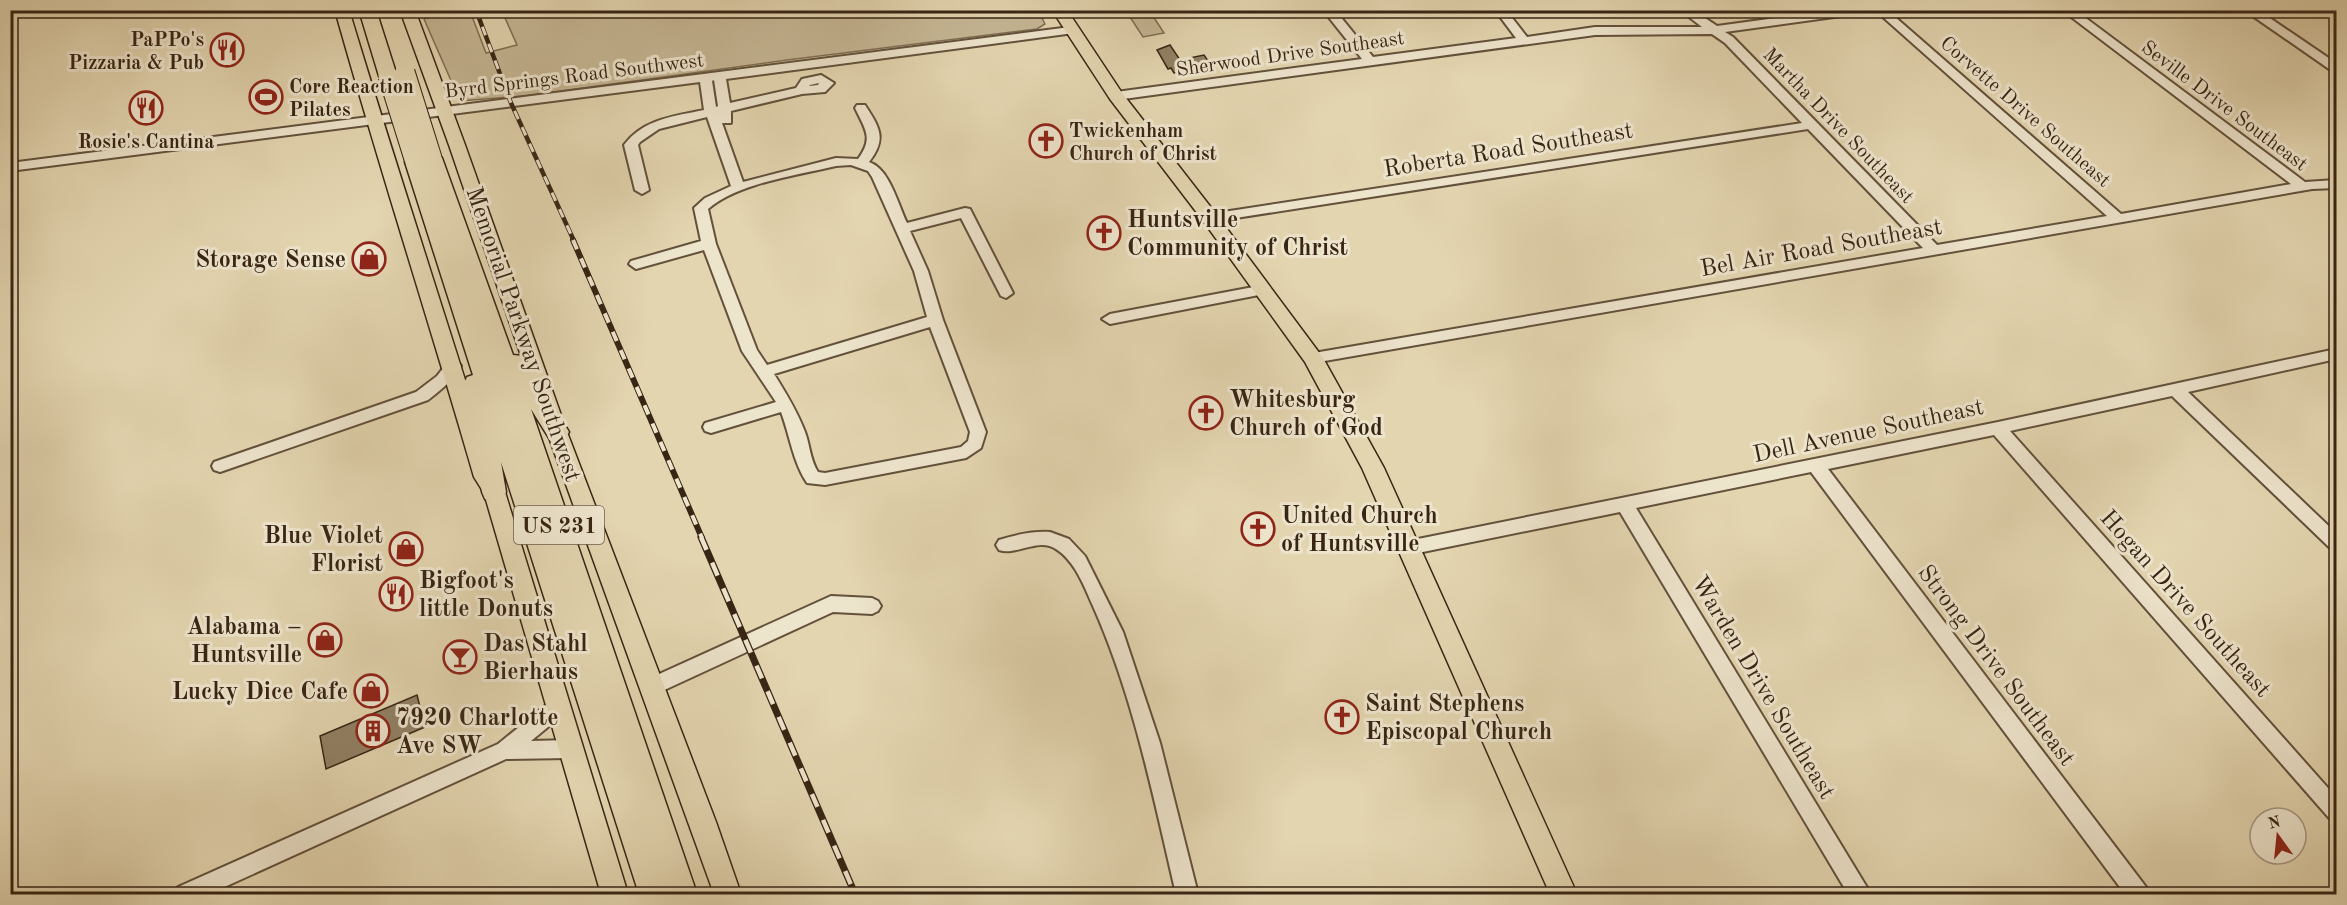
<svg xmlns="http://www.w3.org/2000/svg" width="2347" height="905" font-family="'Old Standard TT',serif">
<style>
.green{fill:#c6b795;stroke:#7f6e54;stroke-width:1.5}
.building{fill:#918165;stroke:#382514;stroke-width:1.5}
.lines{fill:none;stroke-linecap:round;stroke-linejoin:round}
.minor-casing{stroke:#63513b;stroke-width:4}
.major-casing{stroke:#382514;stroke-width:3}
.highway-casing{stroke:#382514;stroke-width:3}
.minor{fill:#ede4cc;fill-rule:evenodd}
.major{fill:#e3d5b0;fill-rule:evenodd}
.highway{fill:#e3d5b0;fill-rule:evenodd}
.rail-far2-casing{stroke:#382514;stroke-width:4.5}
.rail-far1-casing{stroke:#382514;stroke-width:6}
.rail-casing{stroke:#382514;stroke-width:7}
.rail-far2{stroke:#ede4cc;stroke-width:3;stroke-dasharray:9;stroke-linecap:butt}
.rail-far1{stroke:#ede4cc;stroke-width:4;stroke-dasharray:10;stroke-linecap:butt}
.rail{stroke:#ede4cc;stroke-width:4.5;stroke-dasharray:14;stroke-linecap:butt}
.highway-bridge-casing{stroke:#382514;stroke-width:21;stroke-linecap:butt}
.highway-bridge{stroke:#e3d5b0;stroke-width:19}
.labels{text-anchor:middle;stroke-width:6;stroke-linejoin:round;paint-order:stroke}
.far-poi-label{font-size:20px;font-weight:bold;fill:#382514;stroke:#ede4cc;text-anchor:start}
.far-street-label{font-size:20px;fill:#382514;stroke:#ede4cc}
.shield{fill:#ede4cc;stroke:#6e5e4b;stroke-width:1.5}
.shield-label{font-size:22px;font-weight:bold;fill:#382514}
.street-label{font-size:24px;fill:#382514;stroke:#ede4cc}
.poi-label{font-size:24px;font-weight:bold;fill:#382514;stroke:#ede4cc;text-anchor:start}
</style>
<rect width="100%" height="100%" fill="#e3d5b0"/>
<filter id="stains"><feTurbulence type="fractalNoise" baseFrequency=".00333" numOctaves="4"/><feColorMatrix values="0 0 0 0 .2 0 0 0 0 .09 0 0 0 0 .02 0 0 0 .5 -.17"/></filter>
<radialGradient id="worn" r=".72"><stop offset=".6" stop-color="#630" stop-opacity="0"/><stop offset="1" stop-color="#630" stop-opacity=".3"/></radialGradient>
<g class="green">
<polygon points="1038,10 1045,24 1037,29 787,60 524,96 460,101 424,19 451,11 470,11 486,53 517,45 502,11"/>
<polygon points="1149,10 1164,33 1143,37 1128,14"/>
</g>
<g class="building">
<polygon points="1170,45 1180,60 1204,55 1211,65 1174,73 1171,68 1168,69 1157,50"/>
<polygon points="377,250 380,262 361,268 358,255"/>
<polygon points="417,695 425,727 326,769 320,736"/>
</g>
<g class="lines">
<g class="minor-casing">
<g id="minor">
<polygon points="1323,10 1335,10 1373,57 1516,38 1495,10 1506,10 1527,37 1595,27 1702,27 1680,10 1693,10 1717,26 1834,10 1868,10 1863,13 1725,32 1733,37 1937,245 2107,216 1875,10 1887,10 2121,214 2291,184 2062,10 2075,10 2305,182 2336,180 2336,188 2312,189 1313,363 1308,362 1305,358 1308,354 1923,248 1808,129 1210,222 1205,221 1203,218 1205,215 1210,214 1802,123 1725,43 1712,34 1595,35 1116,100 1110,96 1116,92 1362,59"/>
<polygon points="2244,10 2258,10 2336,63 2336,72 2332,71"/>
<path d="M1070,27L1074,29V33L726,79L730,103L796,88L802,79L821,75L834,83L825,92L802,94L731,111V123H722L743,182L836,158L858,159C874,138 865,129 855,108L857,105H865C880,128 887,139 869,162C890,169 898,205 907,223L965,208L970,209L1013,293L1006,298L1001,296L961,218L910,231L928,271L943,320L986,432L981,448L966,458L825,485L807,483C793,462 790,436 781,412L711,433L705,431L703,427L705,423L776,402L742,351L704,250L636,269L629,264L631,261L701,241L694,208L705,198L731,186L707,117L659,129L640,142L638,145L649,190L642,194L635,190L624,145C643,119 675,116 704,110L700,82L10,171V163ZM714,80L718,106L716,107L712,81ZM819,83L818,85L809,86L810,85ZM851,165L868,171L872,177L914,271L927,317L767,365L757,350L716,244L708,209C737,183 799,175 836,166ZM930,327L970,432L968,441L961,447L825,473L818,472C810,460 810,445 805,432C797,411 786,393 774,374Z"/>
<polygon points="1264,285 1269,287 1271,290 1269,293 1110,324 1102,319 1110,314"/>
<polygon points="2336,349 2336,359 2188,392 2336,533 2336,550 2330,548 2172,396 2010,431 2336,797 2336,821 2329,818 1994,435 1828,469 2146,887 2149,894 2125,894 1811,472 1636,508 1871,894 1848,894 1620,512 1408,555 1402,553 1399,548 1402,543 1408,541 1998,422"/>
<path d="M453,360L458,362L461,366C452,381 441,390 428,400L220,472L214,470L212,466L214,462L416,392L437,376L448,362Z"/>
<path d="M1050,532L1069,539L1085,556L1123,632L1160,743L1198,894H1176C1153,796 1134,698 1093,606C1084,586 1075,561 1056,549C1039,537 1016,556 999,550L996,545L999,540C1015,535 1032,531 1050,532Z"/>
<polygon points="831,596 872,598 878,601 881,606 878,611 872,614 833,612 660,692 653,694 646,692 643,686 646,680"/>
<polygon points="558,698 565,701 568,707 565,713 531,741 570,740 577,743 580,749 577,755 570,758 506,759 209,894 175,894 178,887 498,744 551,701"/>
</g>
</g>
<g class="major-casing">
<g id="major">
<path d="M335,10H349C396,166 447,320 495,476L505,492L628,894H601L484,493L474,477C429,321 379,167 335,10Z"/>
<polygon points="400,10 415,10 465,145 567,432 716,822 741,894 714,894 547,432 449,145"/>
<polygon points="1052,10 1067,10 1122,93 1216,214 1323,358 1384,468 1577,894 1550,894 1362,468 1305,362 1204,222 1110,99"/>
</g>
</g>
<g class="highway-casing">
<g id="highway">
<polygon points="359,10 376,10 397,76 394,80 382,80 379,76"/>
<polygon points="432,152 439,154 442,158 513,355 523,356 569,432 565,438 557,441 549,438 531,409 697,894 639,894 501,462 506,492 503,499 494,502 485,499 482,492 464,383 467,377 473,375 405,162 408,158 415,156 423,160 425,154"/>
</g>
</g>
<use href="#minor" class="minor"/>
<use href="#major" class="major"/>
<use href="#highway" class="highway"/>
<g class="rail-far2-casing">
<polyline id="rail-far2" points="476,10 511,103 574,241"/>
</g>
<g class="rail-far1-casing">
<polyline id="rail-far1" points="573,240 702,538"/>
</g>
<g class="rail-casing">
<polyline id="rail" points="701,537 855,894"/>
</g>
<use href="#rail-far2" class="rail-far2"/>
<use href="#rail-far1" class="rail-far1"/>
<use href="#rail" class="rail"/>
<g class="highway-bridge-casing">
<g id="highway-bridge">
<polyline points="405,72 432,158"/>
<polyline points="388,76 415,162"/>
</g>
</g>
<use href="#highway-bridge" class="highway-bridge"/>
</g>
<defs>
<g id="restaurant-ring" transform="scale(1.725)"><circle r="9.5" fill="#ede4cc" stroke="#8f2418" stroke-width="1.5"/><path d="M-5-6h1v4h1v-4h1v4h1v-4h1v5L-1.5 .5V6h-2V.5L-5-1ZM5-6V6H3V1.5H1.5Q1.5-4 5-6Z" fill="#8f2418"/></g>
<g id="stadium-ring" transform="scale(1.725)"><circle r="9.5" fill="#ede4cc" stroke="#8f2418" stroke-width="1.5"/><path d="M0-5a6.5 5 0 1 0 0 10a6.5 5 0 1 0 0-10ZM-3.5-1.8h7v3.6h-7Z" fill="#8f2418"/></g>
<g id="church-ring" transform="scale(1.725)"><circle r="9.5" fill="#ede4cc" stroke="#8f2418" stroke-width="1.5"/><path d="M-1.2-6h2.4v3.5h3.3v2.4h-3.3V6h-2.4V-.1h-3.3v-2.4h3.3Z" fill="#8f2418"/></g>
<g id="shop-ring" transform="scale(1.725)"><circle r="9.5" fill="#ede4cc" stroke="#8f2418" stroke-width="1.5"/><path d="M-5-2.5h2.3a2.7 3.5 0 0 1 5.4 0H5L5.5 6h-11ZM-1.5-2.5h3a1.5 2.3 0 0 0-3 0Z" fill="#8f2418"/></g>
<g id="bar-ring" transform="scale(1.725)"><circle r="9.5" fill="#ede4cc" stroke="#8f2418" stroke-width="1.5"/><path d="M-6-5H6L.8 .8V4.5H3.5V6h-7V4.5H-.8V.8Z" fill="#8f2418"/></g>
<g id="building-ring" transform="scale(1.725)"><circle r="9.5" fill="#ede4cc" stroke="#8f2418" stroke-width="1.5"/><path d="M-4-6H4V6H1V3H-1V6H-4ZM-2.5-4.3h1.7v1.8h-1.7ZM.8-4.3h1.7v1.8H.8ZM-2.5-1h1.7V.8h-1.7ZM.8-1h1.7V.8H.8Z" fill="#8f2418"/></g>
</defs>
<g fill-rule="evenodd">
<use href="#restaurant-ring" x="227" y="50"/>
<use href="#stadium-ring" x="266" y="97"/>
<use href="#restaurant-ring" x="146" y="108"/>
<use href="#church-ring" x="1046" y="141"/>
<use href="#church-ring" x="1104" y="233"/>
<use href="#shop-ring" x="369" y="259"/>
<use href="#church-ring" x="1206" y="413"/>
<use href="#church-ring" x="1258" y="529"/>
<use href="#shop-ring" x="406" y="549"/>
<use href="#restaurant-ring" x="396" y="594"/>
<use href="#shop-ring" x="325" y="640"/>
<use href="#bar-ring" x="460" y="657"/>
<use href="#shop-ring" x="371" y="691"/>
<use href="#church-ring" x="1342" y="717"/>
<use href="#building-ring" x="373" y="731"/>
</g>
<g class="labels">
<g class="far-poi-label">
<text x="204" y="46" text-anchor="end">PaPPo's<tspan x="204" dy="23">Pizzaria &amp; Pub</tspan></text>
<text x="289" y="93">Core Reaction<tspan x="289" dy="23">Pilates</tspan></text>
<text x="1069" y="137">Twickenham<tspan x="1069" dy="23">Church of Christ</tspan></text>
<text x="146" y="148" text-anchor="middle">Rosie's Cantina</text>
</g>
<g class="far-street-label">
<text transform="translate(1290 53) rotate(-8)" y="7">Sherwood Drive Southeast</text>
<text transform="translate(574 75) rotate(-7)" y="7">Byrd Springs Road Southwest</text>
<text transform="translate(2225 105) rotate(37)" y="7">Seville Drive Southeast</text>
<text transform="translate(2026 111) rotate(41)" y="7">Corvette Drive Southeast</text>
<text transform="translate(1839 125) rotate(46)" y="7">Martha Drive Southeast</text>
</g>
<rect class="shield" x="514" y="506" width="90" height="38" rx="4.5"/>
<g class="shield-label">
<text x="559" y="533">US 231</text>
</g>
<g class="street-label">
<text transform="translate(1508 149) rotate(-9)" y="8">Roberta Road Southeast</text>
<text transform="translate(1821 247) rotate(-10)" y="8">Bel Air Road Southeast</text>
<text transform="translate(524 334) rotate(71)" y="8">Memorial Parkway Southwest</text>
<text transform="translate(1868 430) rotate(-12)" y="8">Dell Avenue Southeast</text>
<text transform="translate(2186 603) rotate(48)" y="8">Hogan Drive Southeast</text>
<text transform="translate(1997 665) rotate(53)" y="8">Strong Drive Southeast</text>
<text transform="translate(1764 687) rotate(59)" y="8">Warden Drive Southeast</text>
</g>
<g class="poi-label">
<text x="1127" y="227">Huntsville<tspan x="1127" dy="28">Community of Christ</tspan></text>
<text x="346" y="267" text-anchor="end">Storage Sense</text>
<text x="1229" y="407">Whitesburg<tspan x="1229" dy="28">Church of God</tspan></text>
<text x="1281" y="523">United Church<tspan x="1281" dy="28">of Huntsville</tspan></text>
<text x="383" y="543" text-anchor="end">Blue Violet<tspan x="383" dy="28">Florist</tspan></text>
<text x="419" y="588">Bigfoot's<tspan x="419" dy="28">little Donuts</tspan></text>
<text x="302" y="634" text-anchor="end">Alabama –<tspan x="302" dy="28">Huntsville</tspan></text>
<text x="483" y="651">Das Stahl<tspan x="483" dy="28">Bierhaus</tspan></text>
<text x="348" y="699" text-anchor="end">Lucky Dice Cafe</text>
<text x="1365" y="711">Saint Stephens<tspan x="1365" dy="28">Episcopal Church</tspan></text>
<text x="396" y="725">7920 Charlotte<tspan x="396" dy="28">Ave SW</tspan></text>
</g>
</g>
<rect width="2347" height="905" fill="none" stroke="#e3d5b0" stroke-width="36"/>
<rect x="12" y="12" width="2323" height="881" fill="none" stroke="#382514" stroke-width="3"/>
<rect x="18" y="18" width="2311" height="869" fill="none" stroke="#382514" stroke-width="1.5"/>
<g transform="translate(2278 836) rotate(345)"><circle r="28" fill="#ede4cc" stroke="#a59882" stroke-width="1.5"/>
<path d="M0-4.5L10 22L0 15L-10 22Z" fill="#8f2418"/>
<text y="-9" font-size="16" font-weight="bold" text-anchor="middle" fill="#382514">N</text>
</g>
<rect width="100%" height="100%" filter="url(#stains)"/>
<rect width="100%" height="100%" fill="url(#worn)"/>
</svg>
